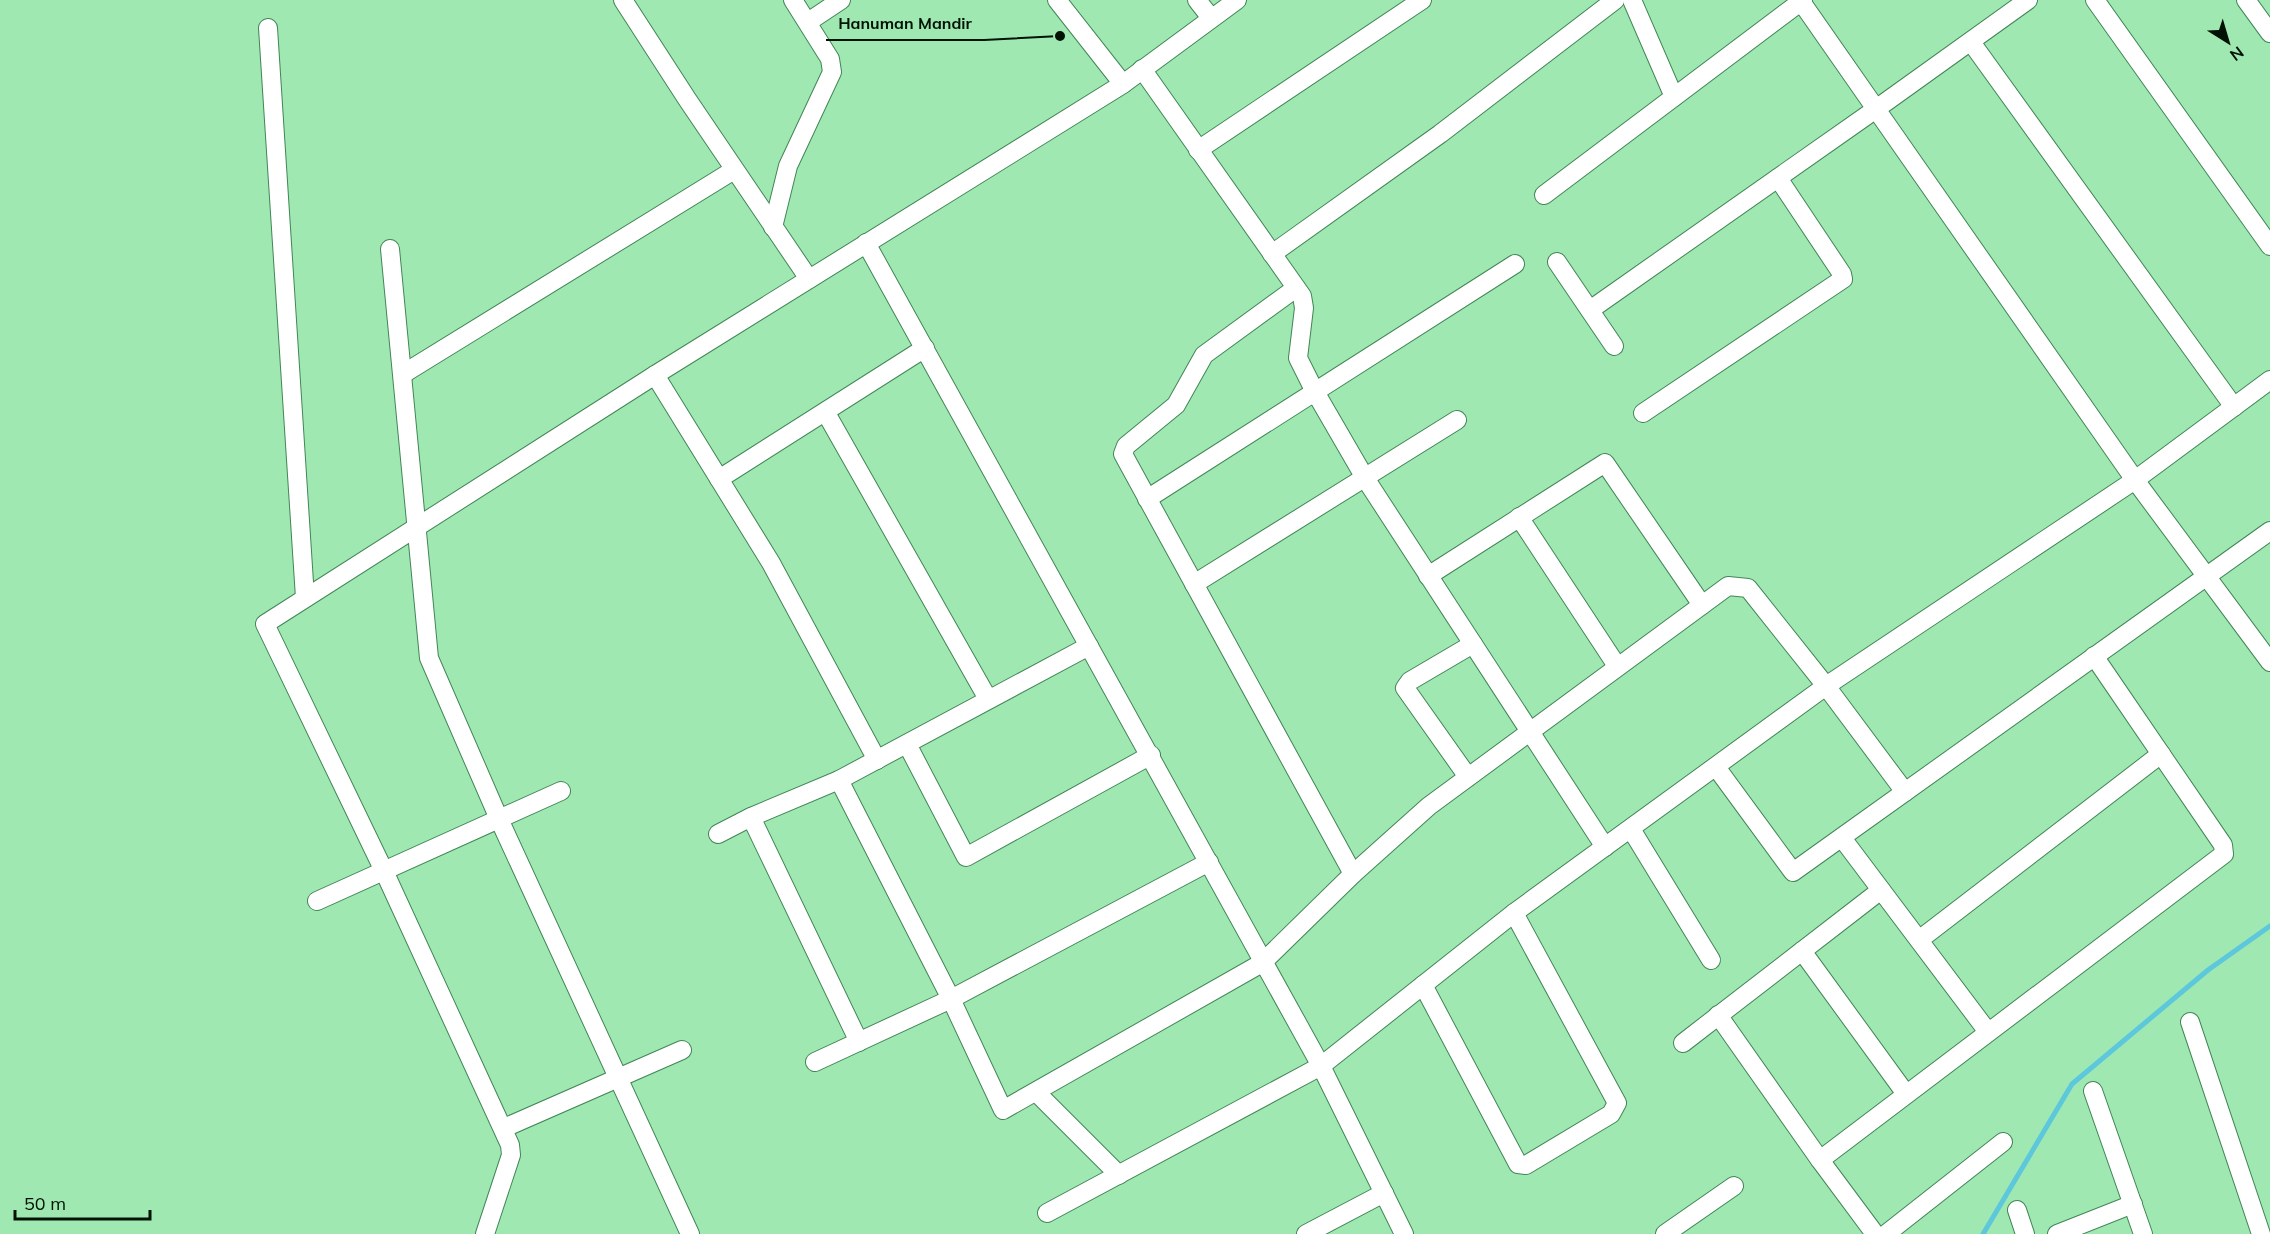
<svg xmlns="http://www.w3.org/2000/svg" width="2270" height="1234" font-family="Mulish,sans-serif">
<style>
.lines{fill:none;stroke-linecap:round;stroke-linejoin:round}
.stream{stroke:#5dc7db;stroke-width:5}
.minor-casing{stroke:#418656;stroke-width:20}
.minor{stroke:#fff;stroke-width:18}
.leader{fill:none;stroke:#001203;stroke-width:2}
.callout-dot{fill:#001203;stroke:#a0e8b2;stroke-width:2}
.callout-label{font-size:16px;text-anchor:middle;font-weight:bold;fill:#001203;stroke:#a0e8b2;stroke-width:6;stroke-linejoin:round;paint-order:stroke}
</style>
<rect width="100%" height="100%" fill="#a0e8b2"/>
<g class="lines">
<polyline class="stream" points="1983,1234 2072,1084 2208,970 2270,926"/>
<g class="minor-casing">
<g id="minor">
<polyline points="623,0 687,99 809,279"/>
<polyline points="1057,0 1123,84"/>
<polyline points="1197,0 1211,18"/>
<polyline points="1632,0 1674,97"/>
<polyline points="2028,0 1876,109 2135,480 2270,662"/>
<polyline points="2095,0 2270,246"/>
<polyline points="2246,0 2270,33"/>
<polyline points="808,22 841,0"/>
<polyline points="268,28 305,598"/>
<polyline points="1971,42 2234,407"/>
<polyline points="1142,69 1302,296 1304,308 1298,358 1314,390 1365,478 1605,847"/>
<polyline points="1198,150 1422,0"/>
<polyline points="1544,195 1803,0"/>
<polyline points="773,227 788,166 832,72 830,59 793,0"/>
<polyline points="866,243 1321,1066 1404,1234"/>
<polyline points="390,249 429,658 499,819 690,1234"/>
<polyline points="1272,254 1440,134 1615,0"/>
<polyline points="1557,262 1614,346"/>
<polyline points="1296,288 1204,355 1176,405 1126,446 1123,454 1353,874"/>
<polyline points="1590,310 1876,109 1800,0"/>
<polyline points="403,374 734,170"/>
<polyline points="655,375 771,563 877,760"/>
<polyline points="826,413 988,699"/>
<polyline points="1643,413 1843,279 1842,274 1778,178"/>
<polyline points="719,479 925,348"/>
<polyline points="1147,499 1515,264"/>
<polyline points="1519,517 1617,666"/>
<polyline points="1428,576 1605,463 1702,605"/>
<polyline points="1194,584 1457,420"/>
<polyline points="907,744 966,857 1151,755"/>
<polyline points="1716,767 1793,872 2270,531"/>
<polyline points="1468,777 1405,688 1410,681 1473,644"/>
<polyline points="839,780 951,999 1003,1110 1262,963 1353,874 1429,806 1728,586 1748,588 1826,686 1905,792"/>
<polyline points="751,817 859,1042"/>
<polyline points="1631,829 1711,960"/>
<polyline points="718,834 751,817 839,780 1089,646"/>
<polyline points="1842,838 1988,1032"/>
<polyline points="317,901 561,791"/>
<polyline points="1919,940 2161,754"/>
<polyline points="1802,951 1906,1094"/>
<polyline points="1423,985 1518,1164 1526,1165 1611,1114 1617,1103 1514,913"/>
<polyline points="1718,1015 1820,1160 2224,854 2223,845 2094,656"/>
<polyline points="2190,1022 2261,1234"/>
<polyline points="1683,1043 1881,890"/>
<polyline points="815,1062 951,999 1209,862"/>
<polyline points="2093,1091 2143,1234"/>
<polyline points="1037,1093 1119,1175"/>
<polyline points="504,1128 682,1050"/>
<polyline points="1820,1160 1875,1234"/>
<polyline points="2017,1210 2025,1234"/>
<polyline points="1047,1213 1321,1066 1514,913 1826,686 2135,480 2270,380"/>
<polyline points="485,1234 511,1155 510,1145 384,871 265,624 655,375 1123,84 1237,0"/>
<polyline points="1306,1234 1384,1193"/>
<polyline points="1665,1234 1734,1186"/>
<polyline points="1886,1234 2003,1142"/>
<polyline points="2057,1234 2133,1204"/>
</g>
</g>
<use href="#minor" class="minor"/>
</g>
<path class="leader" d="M1060 36L984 40H826"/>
<circle class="callout-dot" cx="1060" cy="36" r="6"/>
<g class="callout-label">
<text x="905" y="29">Hanuman Mandir</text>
</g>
<g transform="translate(2228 42) rotate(143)" stroke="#a0e8b2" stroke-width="4.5" paint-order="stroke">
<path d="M0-4.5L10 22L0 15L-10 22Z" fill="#001203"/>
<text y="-9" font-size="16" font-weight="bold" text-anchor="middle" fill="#001203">N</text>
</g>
<path d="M15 1210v9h135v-9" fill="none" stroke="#001203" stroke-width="3"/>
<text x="24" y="1210" font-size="18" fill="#001203" stroke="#a0e8b2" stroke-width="4.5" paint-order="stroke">50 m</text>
</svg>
